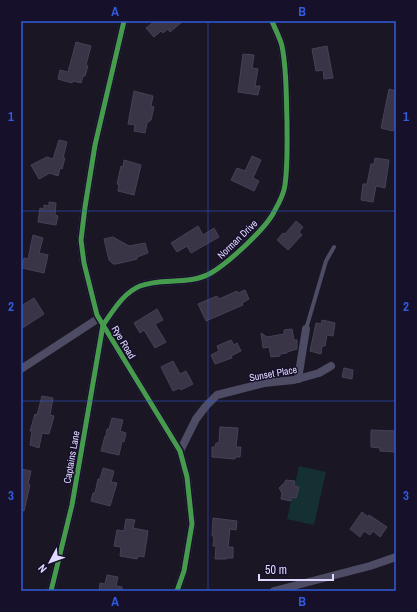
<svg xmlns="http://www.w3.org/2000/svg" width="417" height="612" font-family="'Archivo Narrow',sans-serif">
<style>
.green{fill:#143032}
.building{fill:#393446;stroke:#474158}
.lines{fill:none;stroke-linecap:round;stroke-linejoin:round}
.lane{stroke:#4e4b65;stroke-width:4}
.street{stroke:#4e4b65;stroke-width:8}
.cycleway-casing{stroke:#16102a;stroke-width:8}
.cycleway{stroke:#469c4c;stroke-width:5}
.grid{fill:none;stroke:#305cdc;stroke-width:1;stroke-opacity:0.55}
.labels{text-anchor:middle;stroke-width:3;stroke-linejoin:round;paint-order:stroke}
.street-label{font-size:10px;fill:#e0d9ff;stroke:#16102a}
.neatline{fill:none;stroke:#305cdc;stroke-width:1.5}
.grid-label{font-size:13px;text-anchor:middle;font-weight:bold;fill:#305cdc}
</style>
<rect width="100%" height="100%" fill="#1a1624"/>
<polygon class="green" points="299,466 326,472 314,525 287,519"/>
<g class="building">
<polygon points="155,21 183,21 170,32 168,29 163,33 161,31 154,37 146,28"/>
<polygon points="76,42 91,46 86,65 88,66 85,76 83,76 81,83 73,81 72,83 58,79 60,70 68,72"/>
<polygon points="327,46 333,78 324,79 323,70 316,71 312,49"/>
<polygon points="243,54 254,55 252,68 258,69 255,86 260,86 258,95 238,92"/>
<polygon points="389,89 396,91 396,115 393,131 381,128"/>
<polygon points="134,91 153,96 151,106 154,107 151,120 147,123 145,133 134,131 135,125 128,124"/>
<polygon points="59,140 67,142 63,158 65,158 62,169 60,168 58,176 50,173 39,179 31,165 47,157 53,159"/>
<polygon points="252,156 261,160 253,178 259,181 254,191 231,180 237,168 245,171"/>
<polygon points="375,158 389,160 385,188 376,186 373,202 361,200 363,184 367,184 371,164 374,164"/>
<polygon points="124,160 141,165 134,195 118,191 119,185 117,184 121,166 123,167"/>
<polygon points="49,202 56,203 55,215 58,216 56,225 38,222 40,208 44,209 44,205 49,206"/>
<polygon points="296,221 303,227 299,232 302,235 288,250 277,240 283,233 285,234"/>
<polygon points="198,226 203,235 214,228 219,237 191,253 187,246 177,252 171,243"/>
<polygon points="33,235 43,238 39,253 48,255 44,273 22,268 24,258 28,259"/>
<polygon points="113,237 129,246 145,243 148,253 137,257 137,259 116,264 113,264 109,260 104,239"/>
<polygon points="245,290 249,299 242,303 243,305 206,321 198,304 217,296 219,299 237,291 238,293"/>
<polygon points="34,298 44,314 21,329 21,306"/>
<polygon points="157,309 163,320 155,324 166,342 155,348 144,330 140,333 134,323"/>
<polygon points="322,320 335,323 333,336 327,335 325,346 322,346 321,354 310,351 316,323 321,324"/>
<polygon points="292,329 294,340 297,340 297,349 287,352 287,353 280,354 280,356 271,357 269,347 263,348 261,333 267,337 284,334 284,330"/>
<polygon points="231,340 234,345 237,343 241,351 231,356 232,358 215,364 211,355 219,351 217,346"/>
<polygon points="173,361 180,374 186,371 193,384 181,390 180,388 173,391 161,367"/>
<polygon points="344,368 353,370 352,379 342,377"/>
<polygon points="42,396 53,398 50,415 54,416 49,434 42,433 39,448 30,445 32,431 30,431 35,414 37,415"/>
<polygon points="112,418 123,420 120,431 126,433 124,442 122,441 119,455 101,451 105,436 106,436 107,429 109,429"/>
<polygon points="220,427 238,428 236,447 241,447 240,457 235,457 235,459 212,457 212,447 215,447 216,443 219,443"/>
<polygon points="371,430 396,431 396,452 380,451 380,448 371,447"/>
<polygon points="103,468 114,471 111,482 117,483 110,506 91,501 93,493 95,493 98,479 100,479"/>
<polygon points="21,469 31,471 28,484 30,485 24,511 21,510"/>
<polygon points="286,480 295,481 294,486 299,487 296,498 291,497 291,501 281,499 282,493 279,488 285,482"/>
<polygon points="362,512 368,517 369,515 387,527 380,537 373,531 370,535 364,531 360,537 350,529"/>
<polygon points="213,518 237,521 236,530 230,529 228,547 233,547 233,558 227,558 227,559 215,559 216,546 213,546 214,536 212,536"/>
<polygon points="126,519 135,520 133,528 148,531 144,557 138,556 137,559 120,556 121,547 114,546 117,530 124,531"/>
<polygon points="107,575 118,577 116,586 122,587 122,591 99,591 100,583 105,584"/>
</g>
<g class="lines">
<polyline class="lane" points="306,329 326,261 334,247"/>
<g class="street">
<polyline points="124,21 95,145 85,207 81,240 84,263 97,315 180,451 187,477 192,524 184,571 177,591"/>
<polyline points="21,369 99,318"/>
<polyline points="298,379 306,329"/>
<polyline points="180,451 196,419 206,406 217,395 264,383 294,380 319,373 331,366"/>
<path d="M51,591L72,505L103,325C113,311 123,293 140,286C162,277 188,286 211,273C228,263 267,228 275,210C279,203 284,193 285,185C288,164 287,142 287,121C286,96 287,71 282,46C280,38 275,29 272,21"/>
<polyline points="274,591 370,566 396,557"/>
</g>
<g class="cycleway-casing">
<g id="cycleway">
<polyline points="124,21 95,145 85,207 81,240 84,263 97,315 180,451 187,477 192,524 184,571 177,591"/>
<path d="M51,591L72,505L103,325C113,311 123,293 140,286C162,277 188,286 211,273C228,263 267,228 275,210C279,203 284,193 285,185C288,164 287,142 287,121C286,96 287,71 282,46C280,38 275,29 272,21"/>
</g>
</g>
<use href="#cycleway" class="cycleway"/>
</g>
<path class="grid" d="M208,21V591M21,211H396M21,401H396"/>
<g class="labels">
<g class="street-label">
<text transform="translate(237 239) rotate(-44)" y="4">Norman Drive</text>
<text transform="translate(124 342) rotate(59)" y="4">Rye Road</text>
<text transform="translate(273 373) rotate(-10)" y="4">Sunset Place</text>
<text transform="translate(71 457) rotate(-80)" y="4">Captains Lane</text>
</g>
</g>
<rect width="417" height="612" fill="none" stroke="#16102a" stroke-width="44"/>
<g transform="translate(50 562) rotate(229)" stroke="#16102a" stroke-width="3" paint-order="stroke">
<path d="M0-3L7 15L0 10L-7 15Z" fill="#e0d9ff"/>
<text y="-6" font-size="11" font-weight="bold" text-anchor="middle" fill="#e0d9ff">N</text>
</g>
<path d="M259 574v6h74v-6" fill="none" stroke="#e0d9ff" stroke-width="2"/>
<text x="265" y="574" font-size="12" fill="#e0d9ff" stroke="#16102a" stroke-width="3" paint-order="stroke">50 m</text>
<rect x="22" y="22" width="373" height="568" class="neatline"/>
<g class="grid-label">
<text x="115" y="16">A</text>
<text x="302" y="16">B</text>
<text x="11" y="121">1</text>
<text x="406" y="121">1</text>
<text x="11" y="311">2</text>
<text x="406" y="311">2</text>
<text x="11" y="500">3</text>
<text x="406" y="500">3</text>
<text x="115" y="606">A</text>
<text x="302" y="606">B</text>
</g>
</svg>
